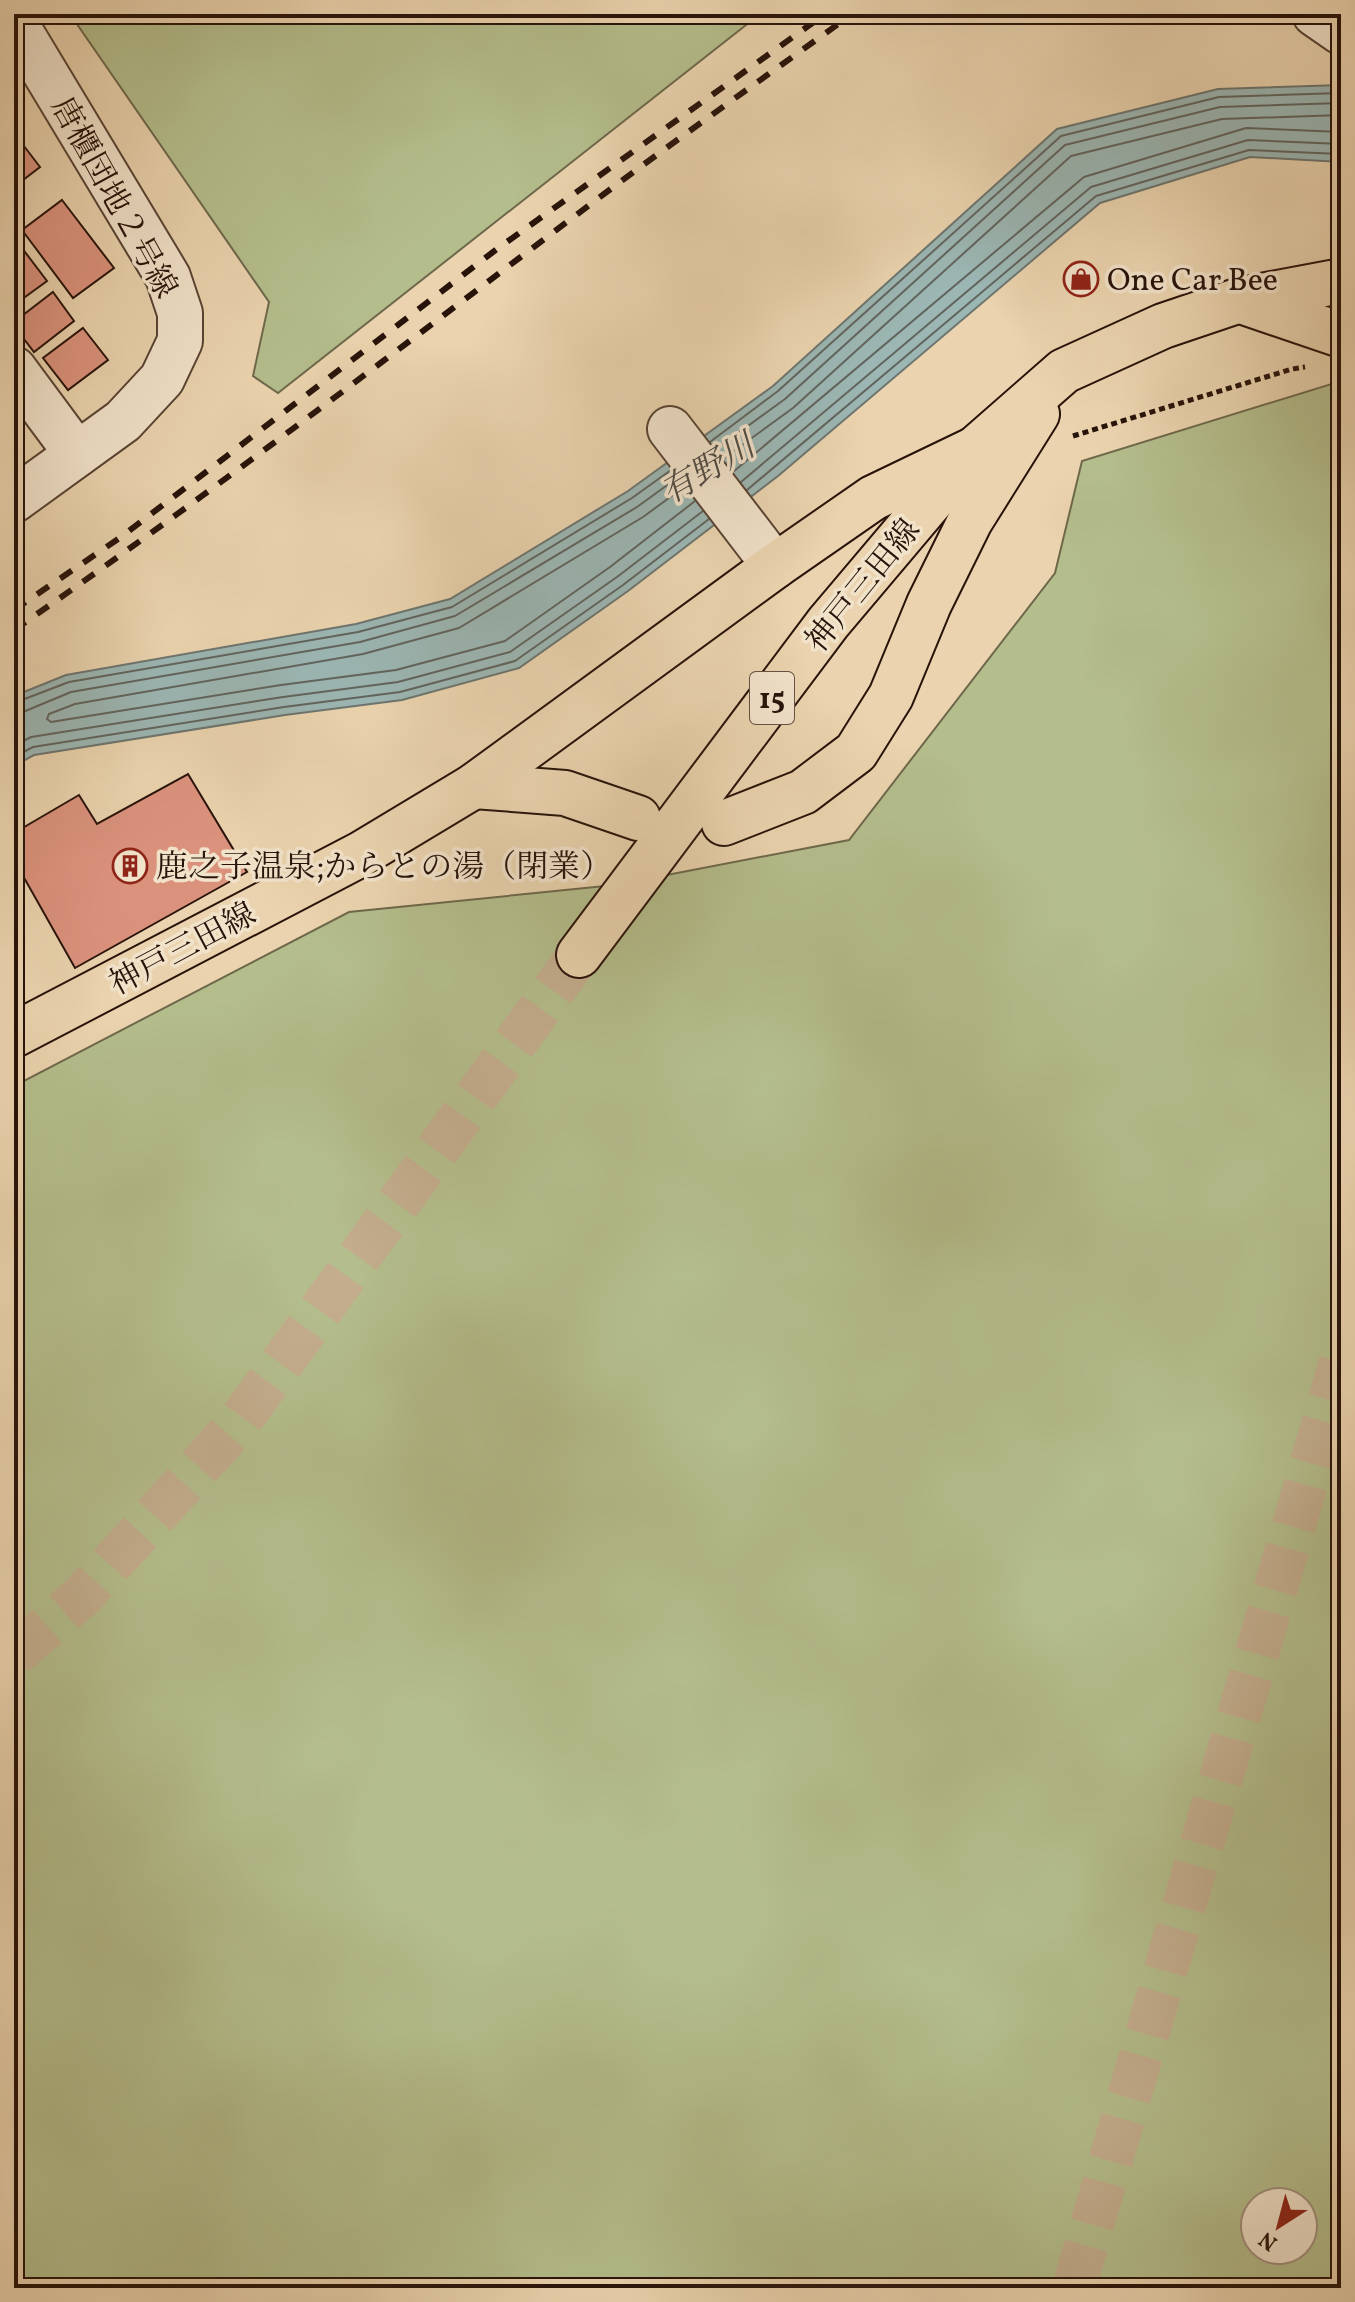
<svg xmlns="http://www.w3.org/2000/svg" width="1355" height="2302" font-family="Vollkorn,'Noto Serif JP',serif">
<style>
.green{fill:#b4bd8c;stroke:#6e684b;stroke-width:2;fill-rule:evenodd}
.water{fill:#9bb6b3;stroke:#6d756f;stroke-width:2}
.lines{fill:none;stroke-linecap:round;stroke-linejoin:round}
.shore{stroke:#62645e;stroke-width:2}
.building{fill:#db927d;stroke:#28130a;stroke-width:2}
.primary-tunnel{stroke:#c3ad8d;stroke-width:44;stroke-dasharray:44 22;stroke-linecap:butt}
.minor-casing{stroke:#584333;stroke-width:48}
.primary-casing{stroke:#28130a;stroke-width:48}
.path{stroke:#28130a;stroke-width:5;stroke-dasharray:6 4;stroke-linecap:butt}
.minor{stroke:#f1e2ca;stroke-width:44}
.primary{stroke:#ead3ae;stroke-width:44}
.rail{stroke:#28130a;stroke-width:6;stroke-dasharray:14 14;stroke-linecap:butt}
.labels{text-anchor:middle;stroke-width:7;stroke-linejoin:round;paint-order:stroke}
.shield{fill:#f1e2ca;stroke:#645144;stroke-width:2}
.shield-label{font-size:30px;font-weight:bold;fill:#28130a}
.street-label{font-size:32px;fill:#28130a;stroke:#f1e2ca}
.poi-label{font-size:32px;fill:#28130a;stroke:#f1e2ca;text-anchor:start}
.water-label{font-size:34px;font-style:italic;fill:#504c45;stroke:#f1e2ca}
</style>
<rect width="100%" height="100%" fill="#ead3ae"/>
<filter id="stains"><feTurbulence type="fractalNoise" baseFrequency=".0025" numOctaves="4"/><feColorMatrix values="0 0 0 0 .2 0 0 0 0 .09 0 0 0 0 .02 0 0 0 .5 -.17"/></filter>
<radialGradient id="worn" r=".72"><stop offset=".6" stop-color="#630" stop-opacity="0"/><stop offset="1" stop-color="#630" stop-opacity=".3"/></radialGradient>
<g class="green">
<polygon points="70,14 760,14 278,393 253,376 269,302"/>
<path d="M1341,381V2288H14V1086L349,912L615,885L849,840L1055,573L1082,461ZM1255,2202H1303V2250H1255Z"/>
</g>
<polygon class="water" points="1341,85 1341,162 1250,157 1100,203 778,476 628,591 519,668 402,700 285,715 34,755 14,766 14,696 66,675 356,624 450,599 628,491 773,386 1057,129 1218,89"/>
<g class="lines">
<g class="shore">
<polyline points="710,442 778,391 1061,136 1219,97 1341,93"/>
<polyline points="716,449 785,399 1065,145 1220,107 1341,103"/>
<polyline points="723,459 793,408 1071,156 1222,119 1341,115"/>
<polyline points="733,472 1084,177 1246,128 1341,132"/>
<polyline points="741,482 1091,187 1248,140 1341,144"/>
<polyline points="684,487 643,517 459,628 363,654 75,704 49,714 47,719 51,722 281,685 396,670 505,641 610,567 695,501"/>
<polyline points="747,490 1096,196 1249,150 1341,154"/>
<polyline points="14,703 69,682 358,632 452,607 632,498 671,470"/>
<polyline points="14,713 23,712 71,692 360,642 455,616 637,507 677,478"/>
<polyline points="14,746 31,737 283,697 398,682 510,652 617,577 703,511"/>
<polyline points="14,757 33,747 284,707 400,692 515,661 623,585 709,519"/>
</g>
</g>
<g class="building">
<polygon points="14,133 40,167 14,187"/>
<polygon points="62,200 114,268 73,298 22,230"/>
<polygon points="25,252 47,281 14,305 14,261"/>
<polygon points="53,292 74,321 34,352 14,326 14,322"/>
<polygon points="83,328 108,360 68,390 43,358"/>
<polygon points="188,774 247,872 75,968 14,860 14,833 79,795 97,824"/>
</g>
<g class="lines">
<g class="primary-tunnel">
<polyline points="14,1655 82,1596 236,1426 579,955"/>
<polyline points="1074,2288 1341,1362"/>
</g>
<g class="minor-casing">
<g id="minor">
<polyline points="1315,14 1341,32"/>
<polyline points="14,21 168,277 180,313 180,341 162,379 123,421 14,500"/>
<polyline points="14,369 77,454"/>
<polyline points="670,429 775,566"/>
</g>
</g>
<g class="primary-casing">
<g id="primary">
<polyline points="1241,301 1341,335"/>
<polyline points="474,786 565,793 638,818"/>
<polyline points="724,823 803,792 856,752 891,696 929,604 970,521 1037,414"/>
<polyline points="579,955 828,623 975,449 1064,371 1163,326 1240,300 1341,281"/>
<polyline points="14,1035 361,854 474,786 775,566 873,498 975,449"/>
</g>
</g>
<polyline class="path" points="1073,436 1292,369 1305,367"/>
<use href="#minor" class="minor"/>
<use href="#primary" class="primary"/>
<g class="rail">
<polyline points="14,610 121,537 497,249 825,14"/>
<path d="M14,630C218,489 414,337 612,188C691,129 772,72 852,14"/>
</g>
</g>
<defs>
<g id="shop-ring" transform="scale(1.8)"><circle r="9.5" fill="#f1e2ca" stroke="#8f2418" stroke-width="1.5"/><path d="M-5-2.5h2.3a2.7 3.5 0 0 1 5.4 0H5L5.5 6h-11ZM-1.5-2.5h3a1.5 2.3 0 0 0-3 0Z" fill="#8f2418"/></g>
<g id="building-ring" transform="scale(1.8)"><circle r="9.5" fill="#f1e2ca" stroke="#8f2418" stroke-width="1.5"/><path d="M-4-6H4V6H1V3H-1V6H-4ZM-2.5-4.3h1.7v1.8h-1.7ZM.8-4.3h1.7v1.8H.8ZM-2.5-1h1.7V.8h-1.7ZM.8-1h1.7V.8H.8Z" fill="#8f2418"/></g>
</defs>
<g fill-rule="evenodd">
<use href="#shop-ring" x="1081" y="279"/>
<use href="#building-ring" x="130" y="866"/>
</g>
<g class="labels">
<rect class="shield" x="750" y="672" width="44" height="52" rx="6"/>
<g class="shield-label">
<text x="772" y="708">15</text>
</g>
<g class="street-label">
<text transform="translate(115 197) rotate(61)" y="11">唐櫃団地２号線</text>
<text transform="translate(862 585) rotate(-51)" y="11">神戸三田線</text>
<text transform="translate(182 948) rotate(-28)" y="11">神戸三田線</text>
</g>
<g class="poi-label">
<text x="1107" y="290">One Car Bee</text>
<text x="156" y="877">鹿之子温泉;からとの湯（閉業）</text>
</g>
<g class="water-label">
<text transform="translate(707 468) rotate(-31)" y="12">有野川</text>
</g>
</g>
<rect width="1355" height="2302" fill="none" stroke="#ead3ae" stroke-width="48"/>
<rect x="16" y="16" width="1323" height="2270" fill="none" stroke="#28130a" stroke-width="4"/>
<rect x="24" y="24" width="1307" height="2254" fill="none" stroke="#28130a" stroke-width="2"/>
<g transform="translate(1279 2226) rotate(216)"><circle r="38" fill="#f1e2ca" stroke="#a18f7d" stroke-width="2"/>
<path d="M0-6L14 30L0 20L-14 30Z" fill="#8f2418"/>
<text y="-12" font-size="22" font-weight="bold" text-anchor="middle" fill="#28130a">N</text>
</g>
<rect width="100%" height="100%" filter="url(#stains)"/>
<rect width="100%" height="100%" fill="url(#worn)"/>
</svg>
